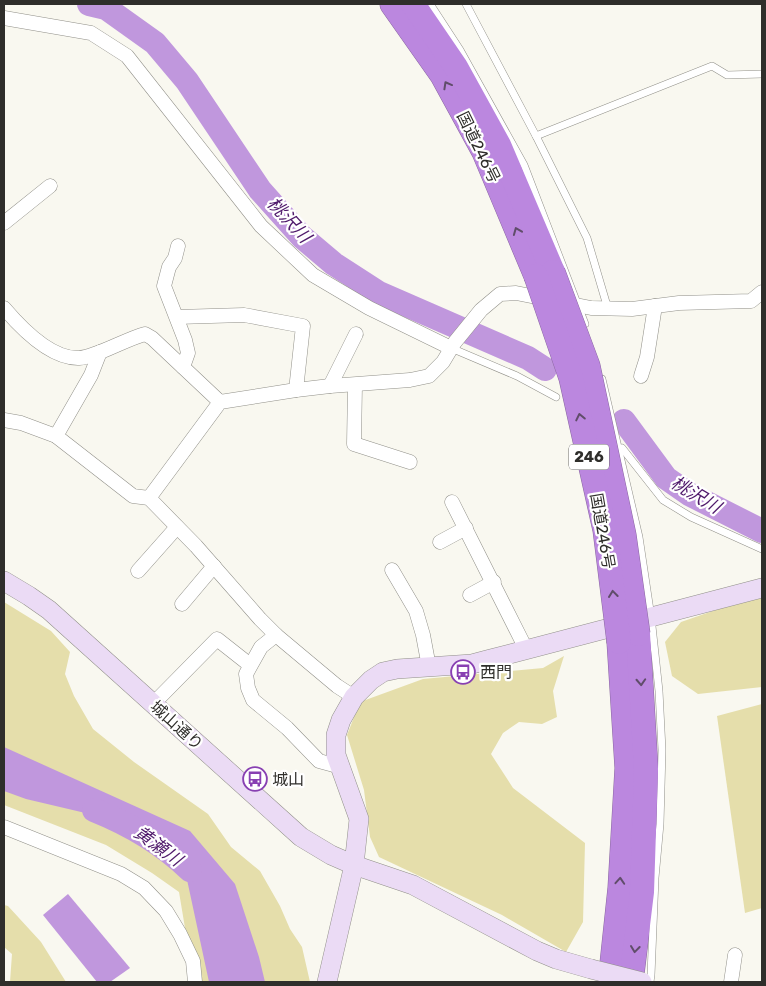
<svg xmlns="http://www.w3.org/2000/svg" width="766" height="986" font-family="Rubik,'Noto Sans JP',sans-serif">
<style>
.green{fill:#e5deab}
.water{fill:#c097dd}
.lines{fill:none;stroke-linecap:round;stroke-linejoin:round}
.river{stroke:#c097dd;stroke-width:24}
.lane-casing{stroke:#919089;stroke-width:8}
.street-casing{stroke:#919089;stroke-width:15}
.secondary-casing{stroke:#919089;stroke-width:20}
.highway-casing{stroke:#8a68a0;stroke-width:25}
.lane{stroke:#fff;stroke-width:7}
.street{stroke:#fff;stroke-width:14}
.secondary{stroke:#ebdbf5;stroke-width:19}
.highway{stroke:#bb87df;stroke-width:24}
.secondary-bridge-casing{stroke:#919089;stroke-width:20;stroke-linecap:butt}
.highway-bridge-casing{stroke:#8a68a0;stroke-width:25;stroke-linecap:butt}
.secondary-bridge{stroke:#ebdbf5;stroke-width:19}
.highway-bridge{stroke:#bb87df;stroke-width:24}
.oneway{stroke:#604d6a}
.labels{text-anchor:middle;stroke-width:4.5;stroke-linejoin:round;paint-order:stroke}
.shield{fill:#fff;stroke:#6d6d6b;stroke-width:1}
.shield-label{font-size:15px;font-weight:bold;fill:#2f2e2b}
.street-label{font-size:16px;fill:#2f2e2b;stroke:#fff}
.poi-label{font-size:16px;fill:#2f2e2b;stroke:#fff;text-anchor:start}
.water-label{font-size:18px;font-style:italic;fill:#4f196b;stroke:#fff}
</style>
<rect width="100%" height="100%" fill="#f9f8f0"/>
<g class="green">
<polygon points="762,594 762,687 698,694 672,676 665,642 681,622"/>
<polygon points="4,602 51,631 70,652 65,674 74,696 93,729 134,762 208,814 231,847 260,871 280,906 290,929 302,947 310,982 194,982 179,892 152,873 106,845 4,805"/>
<polygon points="564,656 553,691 557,717 542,724 519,722 503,733 491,754 513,788 585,843 583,922 566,952 502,915 379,857 370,837 364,790 347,735 360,702 423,679 543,668"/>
<polygon points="762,704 762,908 745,913 717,716"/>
<polygon points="4,905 8,906 41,942 66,982 10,982 12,954 4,947"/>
</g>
<g class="water">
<polygon points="4,747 190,831 235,884 259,957 265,982 209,982 186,875 149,828 26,799 4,791"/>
<polygon points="68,894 130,968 110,982 97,982 43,915"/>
</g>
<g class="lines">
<g class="river">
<polyline points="89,4 106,8 155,43 187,81 260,190 302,237 334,264 379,293 528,358 545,369"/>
<polyline points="624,421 666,478 689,494 762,531"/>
<path d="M94,810C129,824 162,843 190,870"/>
</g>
<g class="lane-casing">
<g id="lane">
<polyline points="430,4 460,50 524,165 585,324"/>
<polyline points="466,4 536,136 587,238 608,309"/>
<polyline points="536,136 712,66 727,75 762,74"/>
<polyline points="451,348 517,376 556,397"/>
<polyline points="602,379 639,537 651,617 659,691 662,750 660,824 655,878 651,975 650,982"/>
<polyline points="622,448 663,500 691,517 762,549"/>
</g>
</g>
<g class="street-casing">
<g id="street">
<polyline points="4,18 91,33 127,56 261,226 313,275 369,308 451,348"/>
<polyline points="4,223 50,186"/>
<polyline points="178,246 175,258 169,267 164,286 185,340 188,353 183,367"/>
<path d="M4,308C21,328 51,359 79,358C96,357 126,339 145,334L152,338L220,402"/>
<polyline points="177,317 244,315 303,326 296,390"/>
<polyline points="641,376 647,357 655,306"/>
<polyline points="355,385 354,444 410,462"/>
<polyline points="330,386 356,334"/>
<polyline points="4,420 21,423 56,436 133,496 149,498 196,546 260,619 276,635 337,686 354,697"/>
<polyline points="56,436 91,375 100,352"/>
<polyline points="149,498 220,402 296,390 330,386 410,380 429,376 443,362 455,342 481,310 500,294 516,293 591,308 632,309 679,303 751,301 762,292"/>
<polyline points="452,502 526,649"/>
<polyline points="440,542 466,528"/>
<polyline points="392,570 416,611 423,635 429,667"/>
<polyline points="138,571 177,527"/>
<polyline points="470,595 494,582"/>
<polyline points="182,604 214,566"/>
<polyline points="276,635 261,647 246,674 248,688 253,700 287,728 319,761 341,767"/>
<polyline points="153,704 217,639 250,665"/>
<polyline points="4,827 121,874 144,888 166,911 180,934 193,961 195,982"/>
<polyline points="731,982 735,955"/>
</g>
</g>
<g class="secondary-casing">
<g id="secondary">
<polyline points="4,581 29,596 49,610 301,837 331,855 354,865 413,885 537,951 556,959 591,969"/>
<polyline points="327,982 354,865 359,819 336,755 336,735 341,720 354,697 371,680 383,672 397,669 472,664 487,660 762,588"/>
</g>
</g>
<g class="highway-casing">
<g id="highway">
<polyline points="392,4 442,75 484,152 536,276"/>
<polyline points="413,4 456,67 499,145 553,272"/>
<polyline points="610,982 620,888 627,768 619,642"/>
<polyline points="631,982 642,892 646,769 638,634"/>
</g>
</g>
<use href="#lane" class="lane"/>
<use href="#street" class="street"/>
<use href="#secondary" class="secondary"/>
<use href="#highway" class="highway"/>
<g class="secondary-bridge-casing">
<polyline id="secondary-bridge" points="591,969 642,982"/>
</g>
<g class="highway-bridge-casing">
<g id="highway-bridge">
<polyline points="553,272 588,366 624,535 638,634"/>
<polyline points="536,276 571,378 605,530 619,642"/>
</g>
</g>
<use href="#secondary-bridge" class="secondary-bridge"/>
<use href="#highway-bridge" class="highway-bridge"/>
</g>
<defs><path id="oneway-chevron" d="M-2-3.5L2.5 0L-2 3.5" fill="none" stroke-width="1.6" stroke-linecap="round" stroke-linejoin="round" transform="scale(1.25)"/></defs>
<g class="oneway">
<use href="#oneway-chevron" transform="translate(447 85) rotate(-119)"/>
<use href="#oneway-chevron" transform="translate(517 231) rotate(-112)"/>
<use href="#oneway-chevron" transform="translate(580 417) rotate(-102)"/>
<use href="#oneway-chevron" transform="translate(613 594) rotate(-97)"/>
<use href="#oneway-chevron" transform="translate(641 682) rotate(87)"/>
<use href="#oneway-chevron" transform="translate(620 881) rotate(-86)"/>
<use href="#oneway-chevron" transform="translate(635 949) rotate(97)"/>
</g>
<defs>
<g id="bus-ring" transform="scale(1.25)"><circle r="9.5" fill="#fff" stroke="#8840b2" stroke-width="1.5"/><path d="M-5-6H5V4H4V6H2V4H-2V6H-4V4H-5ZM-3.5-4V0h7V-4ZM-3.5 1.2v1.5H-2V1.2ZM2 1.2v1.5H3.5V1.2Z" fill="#8840b2"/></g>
</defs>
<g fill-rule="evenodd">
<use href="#bus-ring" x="463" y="672"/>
<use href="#bus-ring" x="255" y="779"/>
</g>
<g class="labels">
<rect class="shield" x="569" y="444.5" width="40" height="25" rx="4"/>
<g class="shield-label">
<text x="589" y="462">246</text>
</g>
<g class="street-label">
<text transform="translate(479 147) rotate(64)" y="6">国道246号</text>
<text transform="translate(603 531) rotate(80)" y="6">国道246号</text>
<text transform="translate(177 725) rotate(42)" y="6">城山通り</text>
</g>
<g class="poi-label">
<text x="480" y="678">西門</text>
<text x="272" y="785">城山</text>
</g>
<g class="water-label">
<text transform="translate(289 220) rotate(47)" y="6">桃沢川</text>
<text transform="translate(696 495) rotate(31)" y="6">桃沢川</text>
<text transform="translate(158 846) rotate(36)" y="6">黄瀬川</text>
</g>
</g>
<rect width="766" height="986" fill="none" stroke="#2f2e2b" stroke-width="10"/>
</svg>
